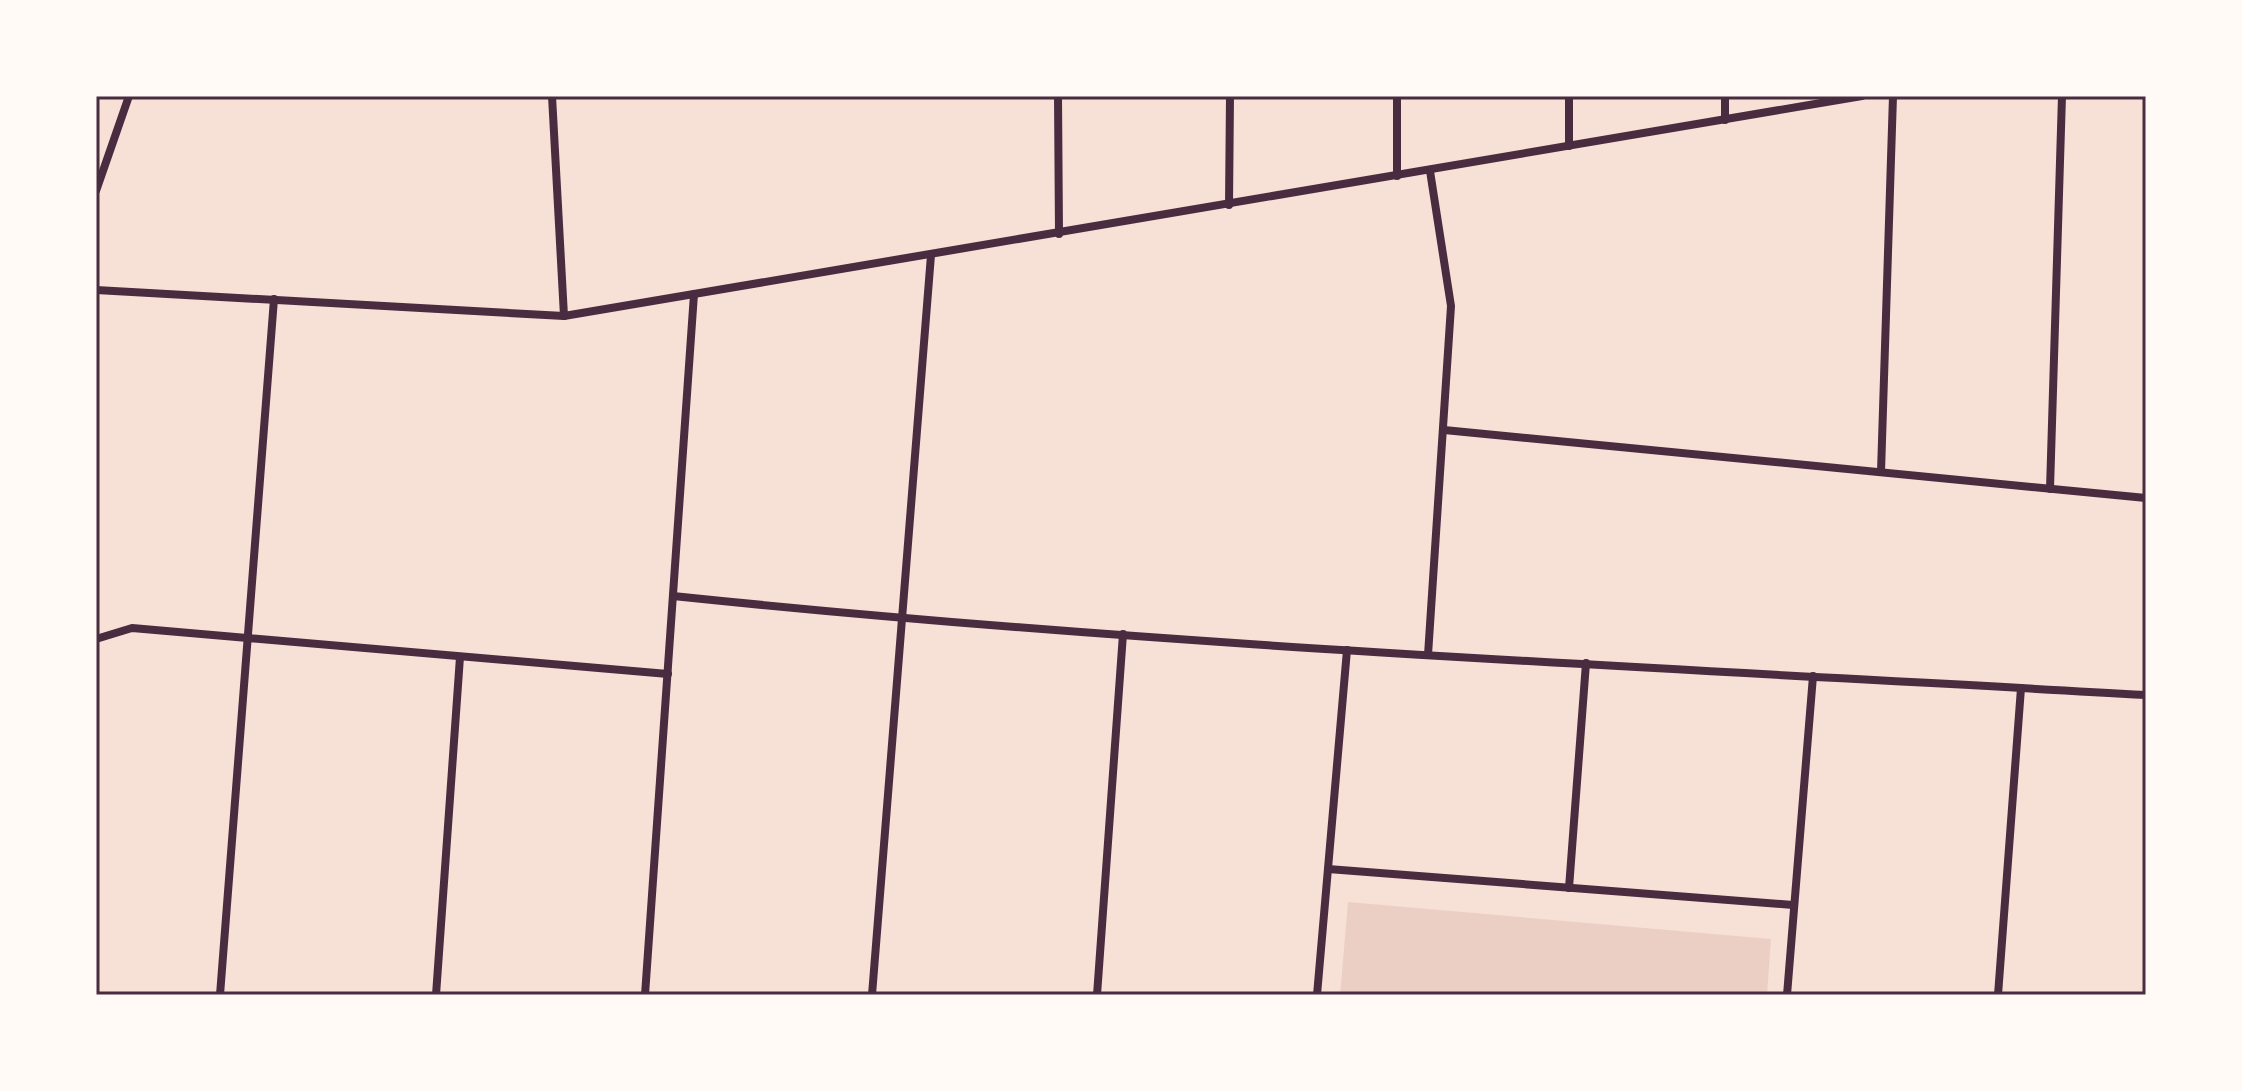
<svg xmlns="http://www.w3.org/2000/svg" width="2242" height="1091" font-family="'PT Sans Narrow',sans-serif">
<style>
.green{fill:#ebcfc5}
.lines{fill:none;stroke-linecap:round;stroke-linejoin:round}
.minor{stroke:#4a2c40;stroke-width:8}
.neatline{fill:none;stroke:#4a2c40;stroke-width:3}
</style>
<rect width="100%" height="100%" fill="#f7e1d7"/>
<polygon class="green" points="1348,902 1771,939 1767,995 1340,995"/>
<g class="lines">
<g class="minor">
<polyline points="552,96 564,316"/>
<polyline points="1058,96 1059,234"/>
<polyline points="1725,120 1725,96"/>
<polyline points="1569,146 1569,96"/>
<polyline points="1397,176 1397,96"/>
<polyline points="96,191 129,96"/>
<polyline points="1229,205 1230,96"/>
<polyline points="96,290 564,316 1862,96"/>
<polyline points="1444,430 2146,498"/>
<polyline points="1881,472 1893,96"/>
<polyline points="2050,489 2062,96"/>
<path d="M673,596C1162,647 1655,667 2146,695"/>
<polyline points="96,639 132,628 668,674"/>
<polyline points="1428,655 1451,306 1430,171"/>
<polyline points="1328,869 1793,905"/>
<polyline points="1569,888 1586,663"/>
<polyline points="220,995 274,299"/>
<polyline points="436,995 460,657"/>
<polyline points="645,995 694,294"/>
<polyline points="872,995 931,255"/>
<polyline points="1097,995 1123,634"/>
<polyline points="1317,995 1347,650"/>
<polyline points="1787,995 1813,676"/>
<polyline points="1998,995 2021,688"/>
</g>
</g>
<rect width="2242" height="1091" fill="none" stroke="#fffaf5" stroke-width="196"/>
<rect x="98" y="98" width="2046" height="895" class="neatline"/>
</svg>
